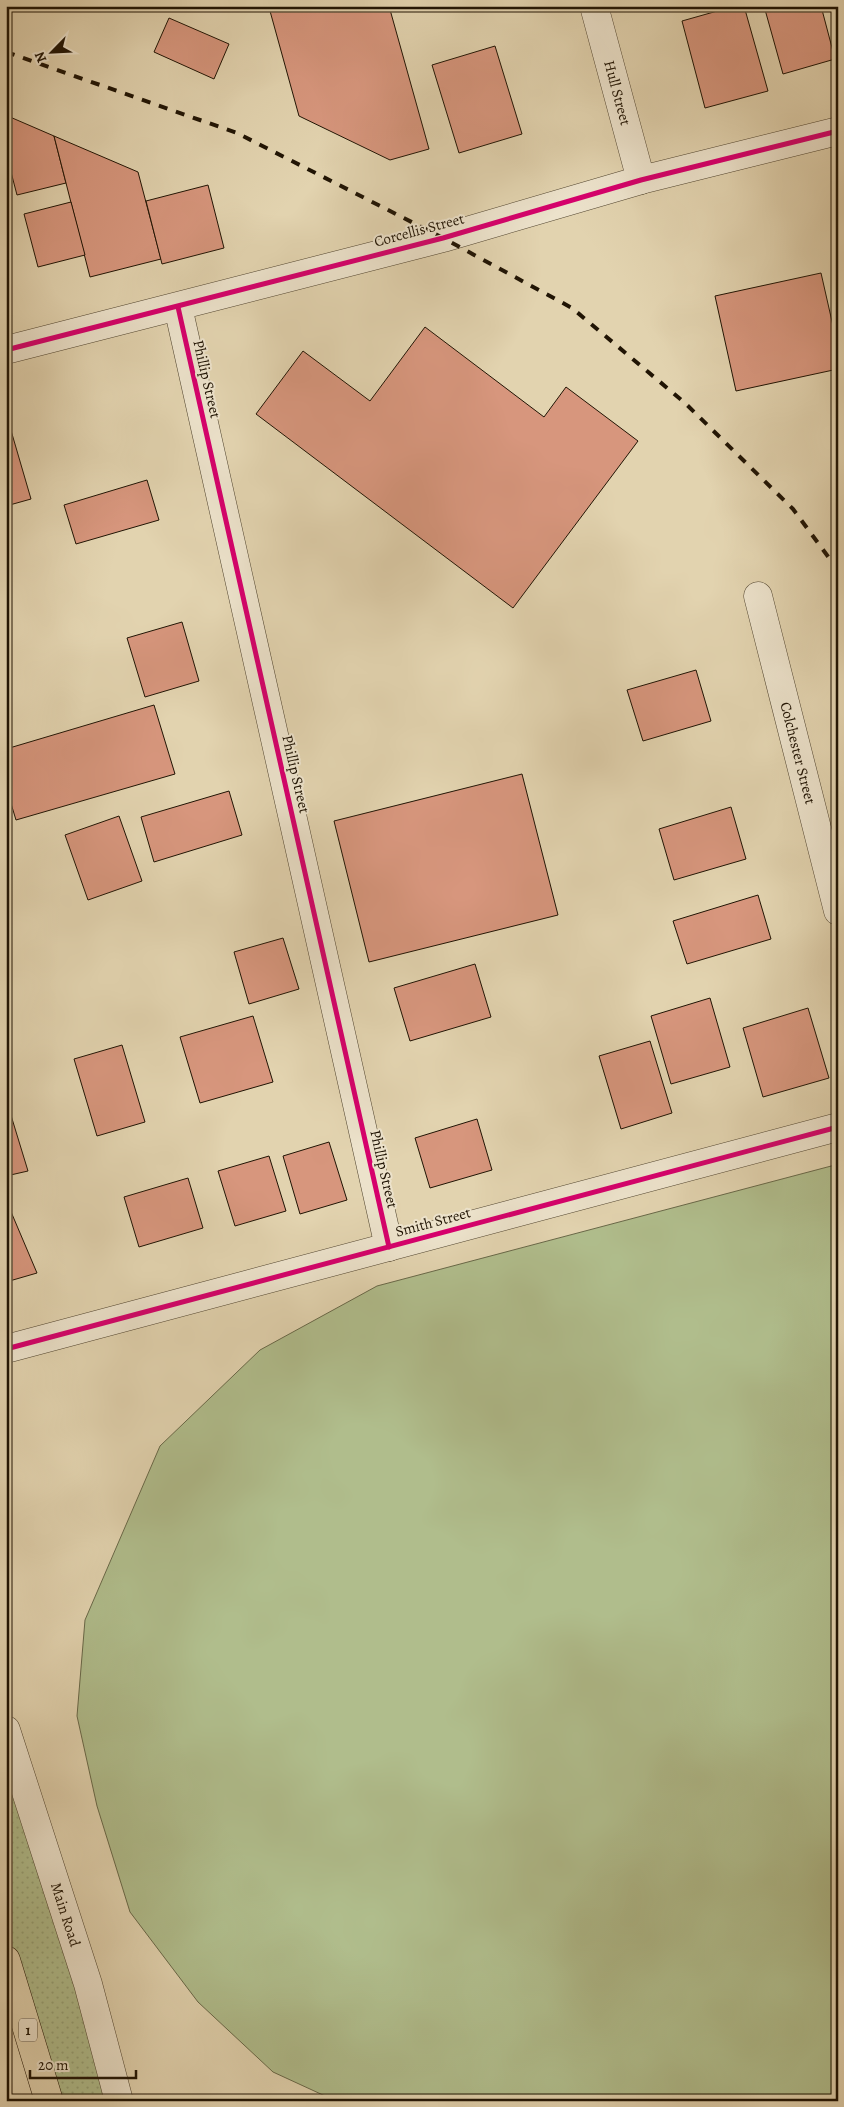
<svg xmlns="http://www.w3.org/2000/svg" width="844" height="2107" font-family="Alegreya,serif">
<style>
.grass{fill:url(#grass-dots);stroke:#686848}
.pitch{fill:#b0bd8c;stroke:#686848}
.building{fill:#d7967d;stroke:#201404}
.lines{fill:none;stroke-linecap:round;stroke-linejoin:round}
.minor-casing{stroke:#50442f;stroke-width:29}
.highway-casing{stroke:#201404;stroke-width:29}
.minor{stroke:#ece2cb;stroke-width:28}
.highway{stroke:#e2d3af;stroke-width:28}
.rail{stroke:#201404;stroke-width:4;stroke-dasharray:9 9;stroke-linecap:butt}
.cycleway-casing{stroke:#ece2cb;stroke-width:8}
.cycleway{stroke:#d6006c;stroke-width:5}
.labels{text-anchor:middle;stroke-width:4;stroke-linejoin:round;paint-order:stroke}
.shield{fill:#ece2cb;stroke:#5d5240;stroke-width:1}
.shield-label{font-size:14px;font-weight:bold;fill:#201404}
.street-label{font-size:15px;fill:#201404;stroke:#ece2cb}
</style>
<defs>
<pattern id="grass-dots" width="8" height="8" patternUnits="userSpaceOnUse" patternTransform="scale(1.25)"><rect width="8" height="8" fill="#b0bd8c"/><path d="M2 2h.1M6 6h.1" fill="none" stroke="#97a277" stroke-width="1.8" stroke-linecap="round"/></pattern>
</defs>
<rect width="100%" height="100%" fill="#e2d3af"/>
<filter id="stains"><feTurbulence type="fractalNoise" baseFrequency=".004" numOctaves="4"/><feColorMatrix values="0 0 0 0 .2 0 0 0 0 .09 0 0 0 0 .02 0 0 0 .5 -.17"/></filter>
<radialGradient id="worn" r=".72"><stop offset=".6" stop-color="#630" stop-opacity="0"/><stop offset="1" stop-color="#630" stop-opacity=".3"/></radialGradient>
<polygon class="grass" points="6,1733 119,2101 49,2101 6,1960"/>
<polygon class="pitch" points="835,1165 838,1165 838,2101 336,2101 273,2072 198,2002 130,1912 97,1806 77,1716 85,1620 160,1446 260,1350 377,1286"/>
<g class="building">
<polygon points="286,6 389,6 429,149 390,160 299,116 270,11"/>
<polygon points="695,6 718,6 696,12"/>
<polygon points="735,6 744,6 768,91 705,108 682,21"/>
<polygon points="764,6 821,6 835,59 783,74"/>
<polygon points="169,18 229,44 214,79 154,52"/>
<polygon points="495,46 522,134 459,153 432,65"/>
<polygon points="10,117 54,136 66,183 17,195 6,153 6,118"/>
<polygon points="54,136 138,172 161,259 90,277"/>
<polygon points="208,185 224,248 162,264 146,201"/>
<polygon points="71,202 85,255 38,267 24,214"/>
<polygon points="821,273 838,348 838,369 736,391 715,296"/>
<polygon points="425,327 544,417 566,387 638,441 513,608 256,414 303,351 370,401"/>
<polygon points="10,427 31,499 6,506 6,428"/>
<polygon points="147,480 159,520 76,544 64,505"/>
<polygon points="182,622 199,681 145,697 127,638"/>
<polygon points="696,670 711,721 643,741 627,690"/>
<polygon points="154,705 175,774 16,820 6,787 6,749"/>
<polygon points="522,774 558,915 369,962 334,821"/>
<polygon points="229,791 242,835 154,862 141,817"/>
<polygon points="731,807 746,859 674,880 659,829"/>
<polygon points="119,816 142,881 88,900 65,835"/>
<polygon points="758,895 771,939 687,964 673,921"/>
<polygon points="283,938 299,989 249,1004 234,952"/>
<polygon points="475,964 491,1017 410,1041 394,988"/>
<polygon points="710,998 730,1067 671,1084 651,1016"/>
<polygon points="808,1008 829,1078 763,1097 743,1028"/>
<polygon points="253,1016 273,1082 200,1103 180,1037"/>
<polygon points="650,1041 672,1113 621,1129 599,1056"/>
<polygon points="122,1045 145,1122 97,1136 74,1059"/>
<polygon points="6,1099 28,1171 6,1176"/>
<polygon points="477,1119 492,1170 430,1188 415,1138"/>
<polygon points="329,1142 347,1200 300,1214 283,1156"/>
<polygon points="269,1156 286,1211 235,1226 218,1171"/>
<polygon points="188,1178 203,1228 139,1247 124,1197"/>
<polygon points="6,1200 37,1273 6,1282"/>
</g>
<g class="lines">
<g class="minor-casing">
<g id="minor">
<path id="s1" d="M594,6L641,180"/>
<polyline points="178,307 389,1247"/>
<polyline points="6,350 443,238 641,180 838,131"/>
<path id="s2" d="M758,596L838,911"/>
<polyline points="6,1349 838,1127"/>
<path id="s3" d="M6,1730L88,1984L119,2101"/>
</g>
</g>
<g class="highway-casing">
<polyline id="highway" points="6,1960 49,2101"/>
</g>
<use href="#minor" class="minor"/>
<use href="#highway" class="highway"/>
<polyline class="rail" points="6,52 237,133 443,238 572,308 685,403 793,509 838,570"/>
<g class="cycleway-casing">
<g id="cycleway">
<polyline points="178,307 389,1247"/>
<polyline points="6,350 443,238 641,180 838,131"/>
<polyline points="6,1349 838,1127"/>
</g>
</g>
<use href="#cycleway" class="cycleway"/>
</g>
<g class="labels">
<rect class="shield" x="19" y="2018.5" width="18" height="23" rx="4"/>
<g class="shield-label">
<text x="28" y="2035">1</text>
</g>
<g class="street-label">
<text dy="5" stroke="none"><textPath href="#s1" startOffset="90">Hull Street</textPath></text>
<text transform="translate(419 230) rotate(-15)" y="5">Corcellis Street</text>
<text transform="translate(207 379) rotate(77)" y="5">Phillip Street</text>
<text dy="5" stroke="none"><textPath href="#s2" startOffset="162">Colchester Street</textPath></text>
<text transform="translate(296 774) rotate(77)" y="5">Phillip Street</text>
<text transform="translate(384 1169) rotate(77)" y="5">Phillip Street</text>
<text transform="translate(433 1222) rotate(-15)" y="5">Smith Street</text>
<text dy="5" stroke="none"><textPath href="#s3" startOffset="194">Main Road</textPath></text>
</g>
</g>
<rect width="844" height="2107" fill="none" stroke="#e2d3af" stroke-width="25"/>
<rect x="8" y="8" width="829" height="2092" fill="none" stroke="#201404" stroke-width="2.5"/>
<rect x="12" y="12" width="819" height="2082" fill="none" stroke="#201404"/>
<g transform="translate(52 52) rotate(246)" stroke="#ece2cb" stroke-width="4" paint-order="stroke">
<path d="M0-4L9 19L0 12L-9 19Z" fill="#201404"/>
<text y="-8" font-size="14" font-weight="bold" text-anchor="middle" fill="#201404">N</text>
</g>
<path d="M30 2070v8h106v-8" fill="none" stroke="#201404" stroke-width="2.5"/>
<text x="38" y="2070" font-size="15" fill="#201404" stroke="#ece2cb" stroke-width="4" paint-order="stroke">20 m</text>
<rect width="100%" height="100%" filter="url(#stains)"/>
<rect width="100%" height="100%" fill="url(#worn)"/>
</svg>
